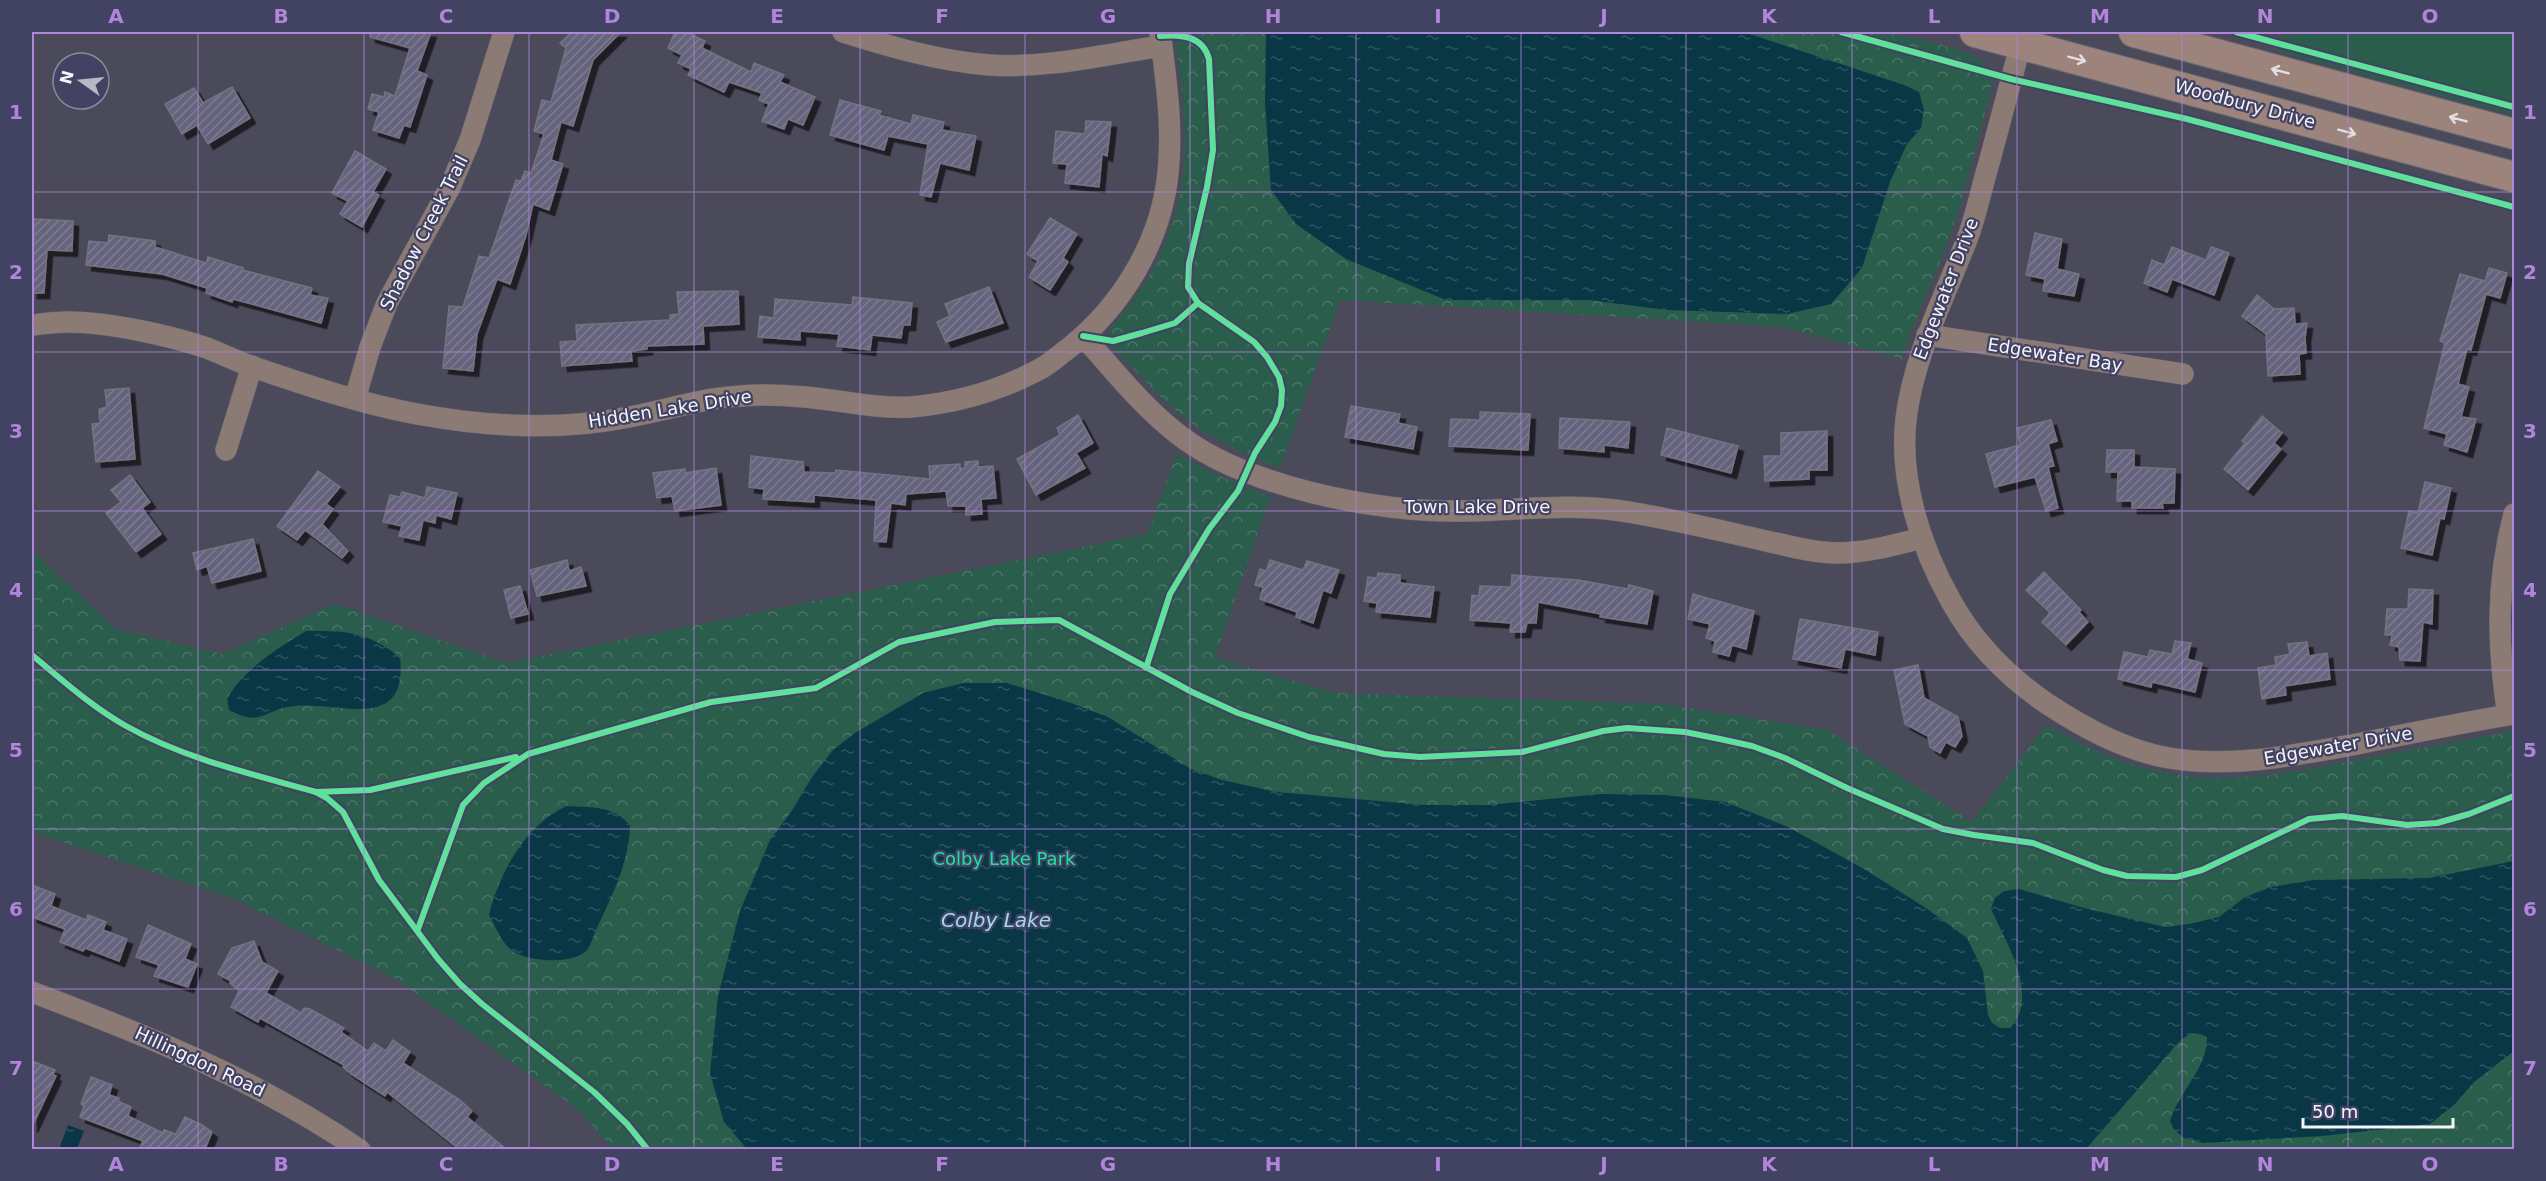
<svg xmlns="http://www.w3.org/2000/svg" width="2546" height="1181" font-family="'DejaVu Sans',sans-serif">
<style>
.grass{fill:#2a5d4b}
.park{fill:url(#park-crowns)}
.water{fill:url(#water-ripples)}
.building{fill:url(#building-hatch);stroke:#737381;stroke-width:1.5;filter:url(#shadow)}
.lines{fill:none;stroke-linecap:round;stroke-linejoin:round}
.street-casing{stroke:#676773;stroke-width:22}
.secondary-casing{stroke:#676773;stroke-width:32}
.street{stroke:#8c7a74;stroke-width:21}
.secondary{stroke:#9c847c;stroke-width:30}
.cycleway-casing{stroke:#424263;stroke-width:10}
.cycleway{stroke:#60e19b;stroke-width:6}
.oneway{stroke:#e2dee2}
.grid{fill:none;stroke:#b186da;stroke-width:1.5;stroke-opacity:0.55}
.labels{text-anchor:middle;stroke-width:4.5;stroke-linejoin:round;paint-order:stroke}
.street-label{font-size:18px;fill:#f4f4fc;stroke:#424263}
.park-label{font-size:18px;fill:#1be3a4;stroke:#424263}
.water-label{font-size:20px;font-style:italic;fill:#9fd9f0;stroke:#424263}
.neatline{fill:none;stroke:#b186da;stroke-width:2}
.grid-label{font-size:20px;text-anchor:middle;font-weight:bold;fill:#b186da}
</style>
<defs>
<pattern id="park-crowns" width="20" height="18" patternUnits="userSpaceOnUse" patternTransform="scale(1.5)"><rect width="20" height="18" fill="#2a5d4b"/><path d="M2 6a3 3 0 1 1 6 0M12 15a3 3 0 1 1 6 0" fill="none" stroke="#4a7566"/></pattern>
<pattern id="water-ripples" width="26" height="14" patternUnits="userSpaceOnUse" patternTransform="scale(1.5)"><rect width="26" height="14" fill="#093746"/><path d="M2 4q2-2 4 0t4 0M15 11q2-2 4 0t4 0" fill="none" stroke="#2d5562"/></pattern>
<pattern id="building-hatch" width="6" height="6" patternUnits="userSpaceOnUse" patternTransform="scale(1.5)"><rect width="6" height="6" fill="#65647d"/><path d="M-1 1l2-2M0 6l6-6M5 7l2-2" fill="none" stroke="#7c7b90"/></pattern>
<filter id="shadow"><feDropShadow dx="5.5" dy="5.5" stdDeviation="0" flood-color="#0009"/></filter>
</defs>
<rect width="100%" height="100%" fill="#4a4a5b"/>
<polygon class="grass" points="2284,32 2514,32 2514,115 2279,52"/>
<g class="park">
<path d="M1174,32H1886C1907,37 1972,49 1984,64C1991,72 1991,81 1991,90C1977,142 1965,194 1947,244C1933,283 1913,319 1902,359L1784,327L1340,300L1280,468C1213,442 1183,423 1134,369C1124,359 1110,347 1109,332C1121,314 1136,299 1147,280C1197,192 1188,126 1174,32Z"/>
<path d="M1177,453L1212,473L1270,497L1215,658L1336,693L1662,704L1827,730L1972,822L2046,725C2083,746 2120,764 2163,772C2231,786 2295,772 2362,759C2413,750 2464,740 2514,731V1149H613L580,1111L394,978L237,900L32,832V550L115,629L221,654L335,604L507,663L1147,534Z"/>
</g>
<g class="water">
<polygon points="1266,32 1744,32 1904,85 1919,92 1924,110 1921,128 1907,144 1890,182 1862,268 1831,304 1787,314 1666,310 1589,300 1446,300 1346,259 1296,224 1271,190 1265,104"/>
<path d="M306,631C347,631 366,631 400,657C408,733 342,702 295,706C262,709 264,728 229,710L227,699C242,671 279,647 306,631Z"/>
<path d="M963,683H1007L1068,702L1108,717L1191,769L1222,780L1277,792L1424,805H1488L1600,794L1665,795L1725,802L1788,827L1864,869L1926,908L1967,938L1983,971L1988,1015L1992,1023L2000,1028H2010C2041,996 2005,941 1991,909L1995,898L2004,891L2019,889L2084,908L2165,927L2189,924L2219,917L2245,897L2271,887L2314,880L2429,878L2514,861V1051L2474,1082L2455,1104L2430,1124L2322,1136L2203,1143L2184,1138L2174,1130L2170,1121C2178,1093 2208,1068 2207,1037C2193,1030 2188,1034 2177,1044L2086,1149H747L724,1122L710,1073L718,996L740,911L770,840L791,812L812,777L833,750L855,733L923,693Z"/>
<path d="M567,806C593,808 612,805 630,825C629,863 612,896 596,930C593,936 591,946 586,951C572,965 526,962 511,950C501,941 495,926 489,915C499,873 527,823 567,806Z"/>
<polygon points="68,1125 84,1131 77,1149 59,1149"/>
</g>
<g class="building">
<polygon points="370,32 431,32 417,71 427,75 410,127 404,125 399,138 373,130 379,112 368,109 372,94 384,97 385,92 395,96 410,48 370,37"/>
<polygon points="572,32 621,32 593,60 573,126 561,122 551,160 563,164 549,210 533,204 526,235 510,284 497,279 477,334 473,371 443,368 449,306 463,307 479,256 489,258 516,180 521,181 525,171 531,173 544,134 534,131 542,100 551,102 566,48 560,43"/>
<polygon points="675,32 686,32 705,41 702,48 751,72 754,63 784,75 780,82 815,97 803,125 788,119 784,129 762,121 769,104 759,100 762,93 729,82 724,92 688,75 691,69 678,63 682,55 668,48"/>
<polygon points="232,87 250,118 208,144 197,125 182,134 165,104 194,88 203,103"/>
<polygon points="840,100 881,111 879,115 911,124 913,115 944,122 942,130 976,136 969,170 940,163 931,197 920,195 928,144 888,136 884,150 830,135"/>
<polygon points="1086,121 1111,122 1107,156 1102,154 1099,187 1065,183 1067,164 1053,163 1056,131 1085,134"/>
<polygon points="355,151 386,169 373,192 379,195 362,227 340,214 348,201 332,193"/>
<polygon points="1050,218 1077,234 1063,258 1068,262 1050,290 1029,277 1038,261 1027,254"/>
<polygon points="34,219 73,221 72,251 47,250 44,293 32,293 32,240 34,240"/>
<polygon points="2035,233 2062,239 2057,269 2079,274 2074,296 2043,291 2045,279 2026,275"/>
<polygon points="109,235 155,241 155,247 206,263 208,257 243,268 242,270 312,288 310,295 328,298 321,323 233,299 232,302 206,293 207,288 162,274 86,265 89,241 108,243"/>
<polygon points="2172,247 2206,260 2211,247 2229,253 2214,295 2172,279 2167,292 2144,283 2152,260 2164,265"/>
<polygon points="2489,268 2507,273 2500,298 2486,294 2471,350 2467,349 2458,384 2469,387 2461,417 2476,419 2467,452 2444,445 2447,434 2424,428 2445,343 2440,341 2460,274 2485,281"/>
<polygon points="989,287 1003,323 946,342 937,322 950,316 945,304"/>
<polygon points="738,291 739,324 703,326 704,344 647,346 647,349 631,351 632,361 562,366 560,342 577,341 576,325 670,320 670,315 679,314 677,292"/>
<polygon points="2257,295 2274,309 2294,308 2295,324 2307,323 2305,338 2306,353 2299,354 2300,374 2268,376 2266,334 2242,316"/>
<polygon points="853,297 912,303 910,325 903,325 901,338 872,335 870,350 837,346 839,334 800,331 800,340 758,337 760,316 774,318 775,299 852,305"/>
<polygon points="129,388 135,459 96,462 92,424 100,423 99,409 107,407 105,390"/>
<polygon points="1351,406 1400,414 1398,423 1417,427 1413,449 1345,437"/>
<polygon points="1480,412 1530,414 1528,450 1449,446 1451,419 1480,420"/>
<polygon points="1078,415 1093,443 1076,453 1085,468 1036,495 1017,459 1060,435 1057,428"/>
<polygon points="2262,416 2282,433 2274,443 2281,449 2248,490 2224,469 2245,443 2242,441"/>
<polygon points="1560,418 1630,422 1628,448 1604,445 1604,452 1559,448"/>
<polygon points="2051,420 2057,441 2048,444 2054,466 2048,467 2058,508 2046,511 2035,477 1995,487 1986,454 2020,445 2017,428"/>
<polygon points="1667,428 1738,446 1731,473 1661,455"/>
<polygon points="1827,431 1827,470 1809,470 1809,479 1765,481 1764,456 1781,456 1781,433"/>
<polygon points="2107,450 2134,450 2134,467 2175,469 2174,503 2162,503 2163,508 2132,508 2132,501 2117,501 2118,472 2106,472"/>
<polygon points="751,456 803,462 804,472 835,473 836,470 930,479 929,466 960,464 960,469 965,468 965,462 978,461 978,467 993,466 996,498 981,499 982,514 966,515 966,506 948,506 946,491 906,494 905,505 891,503 886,542 874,541 876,500 814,495 814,502 763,499 764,489 749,487"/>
<polygon points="716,468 721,505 675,511 672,496 657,498 653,473 685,469 685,473"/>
<polygon points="318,471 340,487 326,504 333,509 322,524 348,551 342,558 305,530 297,540 277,526"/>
<polygon points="130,475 150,502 142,508 161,534 136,552 106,513 121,502 111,490"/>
<polygon points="2425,482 2451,488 2444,519 2440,518 2432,555 2401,548 2409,511 2418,513"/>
<polygon points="427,487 457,493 451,519 436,515 435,523 423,520 419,540 399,536 402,526 383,522 390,495 400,497 402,492 425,498"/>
<polygon points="253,539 261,571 212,583 207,566 197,570 193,553"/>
<polygon points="567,560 569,571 581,567 586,586 537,596 530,570"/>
<polygon points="1270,560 1303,570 1307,561 1339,570 1331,593 1323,590 1313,623 1296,617 1297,612 1260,599 1263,587 1255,585 1260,569 1266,571"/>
<polygon points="2044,572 2081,610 2079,612 2088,622 2066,645 2042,622 2050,613 2026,590"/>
<polygon points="1378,573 1400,575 1400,583 1434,587 1430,617 1376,612 1377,603 1364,601 1368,577 1377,578"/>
<polygon points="1512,575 1578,580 1628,589 1629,585 1653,591 1647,624 1600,617 1601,614 1538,602 1536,623 1527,623 1525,632 1510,632 1511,623 1470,620 1472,595 1479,596 1480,586 1511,587"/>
<polygon points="520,586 528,614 511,618 504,590"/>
<polygon points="2409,589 2433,590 2432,624 2423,622 2420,661 2400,660 2399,647 2390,645 2392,635 2385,635 2387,609 2408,609"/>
<polygon points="1693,594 1754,611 1746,649 1732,645 1729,656 1713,652 1715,641 1706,638 1710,624 1688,619"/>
<polygon points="1800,619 1878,632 1875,655 1845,649 1841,668 1793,659"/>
<polygon points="2175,641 2191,643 2187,659 2202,663 2195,692 2152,682 2151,687 2118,679 2124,652 2148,657 2150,650 2172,654"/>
<polygon points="2307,642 2309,656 2327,653 2330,679 2285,686 2286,695 2262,699 2258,668 2276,665 2275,657 2290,654 2288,644"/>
<polygon points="1918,665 1924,698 1958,717 1962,736 1955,747 1946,742 1940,753 1930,747 1928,736 1905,724 1894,670"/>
<polygon points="32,885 55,894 51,906 86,920 88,915 106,922 103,930 127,939 119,961 85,948 83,951 60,942 65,929 32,917"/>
<polygon points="148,925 191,944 185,959 197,964 188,987 154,976 159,965 136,957"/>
<polygon points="254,941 262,962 278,971 266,993 301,1013 304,1008 310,1009 344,1028 341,1032 368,1051 374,1043 386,1051 393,1040 410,1052 403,1063 460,1100 472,1111 467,1117 506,1149 459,1149 387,1092 385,1096 351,1074 343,1067 344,1065 260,1018 258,1022 231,1007 239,991 230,983 231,981 218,974 232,948"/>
<polygon points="32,1061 55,1070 53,1075 56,1076 32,1127"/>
<polygon points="91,1077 112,1085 109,1095 119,1098 118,1101 131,1107 128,1116 163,1133 164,1130 176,1134 185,1117 202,1125 212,1132 205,1149 139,1149 143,1141 80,1117 84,1106 81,1104"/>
</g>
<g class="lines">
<g class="street-casing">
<g id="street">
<path d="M843,32C891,47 939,61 989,65C1046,69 1106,54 1162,46"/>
<path d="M2024,32C2012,76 2001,119 1989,163C1982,186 1977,211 1969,234C1946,295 1914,353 1906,419C1899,481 1921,548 1951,601C1974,643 2007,676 2046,703C2084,728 2124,750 2169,758C2230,768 2291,756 2352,745C2406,734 2460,723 2514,714"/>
<path d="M32,325C43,324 55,322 67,322C108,322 168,335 207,348C222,354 237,361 253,367C306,385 362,404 417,414C487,427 559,431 629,417C667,410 703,398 741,396C762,394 784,395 805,397C840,400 876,409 911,407C956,403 1001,390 1040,369C1050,364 1059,355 1069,348C1122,306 1161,242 1168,173C1173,125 1166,79 1160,32"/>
<polyline points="1927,335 2183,374"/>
<path d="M1083,336C1112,368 1140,404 1174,431C1240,486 1377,513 1462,511C1513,511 1564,503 1615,510C1665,517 1713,529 1762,540C1786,545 1812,553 1837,553C1866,553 1894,545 1922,538"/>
<polyline points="355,399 370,347 387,303 450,187 470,140 504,32"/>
<polyline points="226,450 252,366"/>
<path d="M2508,715C2497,646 2496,582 2514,514"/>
<path d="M32,992C148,1036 256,1079 360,1150"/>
</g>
</g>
<g class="secondary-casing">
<g id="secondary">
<polyline points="1975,32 2514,177"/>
<polyline points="2134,32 2514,134"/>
</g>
</g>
<use href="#street" class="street"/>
<use href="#secondary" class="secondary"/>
<g class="cycleway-casing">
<g id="cycleway">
<polyline points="1841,32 2011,79 2187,119 2514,207"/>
<polyline points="2236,32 2514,107"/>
<polyline points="1083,336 1113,341 1142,333 1175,323 1198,303"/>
<path d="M32,655C62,680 92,707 126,726C185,759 252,774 316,792L327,798L343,812L379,880L438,959L460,984L482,1004L594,1092L627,1124L648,1150"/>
<path d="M1146,668L1170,594L1209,529L1238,491L1255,453L1275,422L1281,406L1282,390L1279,377L1267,357L1254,342L1198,303L1188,287L1189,264L1207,187L1213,150L1209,59C1203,36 1181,34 1160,36"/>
<polyline points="316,792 370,790 516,757"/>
<polyline points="418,929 463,805 484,783 528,754 711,702 816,688 899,642 995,622 1059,620 1192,692 1238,713 1309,737 1384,754 1420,757 1522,752 1603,731 1627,728 1685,732 1720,739 1752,746 1785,758 1847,788 1943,829 1974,835 2033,843 2103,870 2127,876 2176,877 2202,870 2309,819 2342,816 2407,825 2437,823 2469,814 2514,796"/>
</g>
</g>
<use href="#cycleway" class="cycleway"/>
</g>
<defs><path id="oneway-shaft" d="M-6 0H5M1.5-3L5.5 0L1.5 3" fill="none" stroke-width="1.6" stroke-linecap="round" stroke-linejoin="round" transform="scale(1.5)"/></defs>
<g class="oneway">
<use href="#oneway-shaft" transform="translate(2077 59) rotate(15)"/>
<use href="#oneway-shaft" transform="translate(2280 71) rotate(-165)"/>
<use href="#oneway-shaft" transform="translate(2458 119) rotate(-165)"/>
<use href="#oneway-shaft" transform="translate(2347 132) rotate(15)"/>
</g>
<path class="grid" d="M198,32V1150M364,32V1150M529,32V1150M694,32V1150M860,32V1150M1025,32V1150M1190,32V1150M1356,32V1150M1521,32V1150M1686,32V1150M1852,32V1150M2017,32V1150M2182,32V1150M2348,32V1150M32,192H2514M32,352H2514M32,511H2514M32,670H2514M32,829H2514M32,989H2514"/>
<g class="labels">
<g class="street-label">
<text transform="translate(2245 104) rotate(15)" y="6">Woodbury Drive</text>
<text transform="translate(424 233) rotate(-63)" y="6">Shadow Creek Trail</text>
<text transform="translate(1946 289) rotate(-69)" y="6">Edgewater Drive</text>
<text transform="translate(2055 355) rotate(9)" y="6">Edgewater Bay</text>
<text transform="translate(670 409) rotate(-9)" y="6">Hidden Lake Drive</text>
<text x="1477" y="513">Town Lake Drive</text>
<text transform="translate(2338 746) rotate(-10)" y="6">Edgewater Drive</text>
<text transform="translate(200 1062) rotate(25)" y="6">Hillingdon Road</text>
</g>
<g class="park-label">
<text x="1004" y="865">Colby Lake Park</text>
</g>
<g class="water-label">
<text x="996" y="927">Colby Lake</text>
</g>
</g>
<rect width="2546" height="1181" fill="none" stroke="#424263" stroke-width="66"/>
<g transform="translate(81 81) rotate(285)"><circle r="28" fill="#424263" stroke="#8989a0" stroke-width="1.5"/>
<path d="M0-4.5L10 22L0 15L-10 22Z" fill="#b8b8c4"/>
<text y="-9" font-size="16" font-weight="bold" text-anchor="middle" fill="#f4f4fc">N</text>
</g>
<path d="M2303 1118v9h150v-9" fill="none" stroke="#f4f4fc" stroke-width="3"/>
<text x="2312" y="1118" font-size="18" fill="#f4f4fc" stroke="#424263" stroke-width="4.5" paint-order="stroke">50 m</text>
<rect x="33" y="33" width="2480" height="1115" class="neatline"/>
<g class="grid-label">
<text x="116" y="23">A</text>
<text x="281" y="23">B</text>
<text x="446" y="23">C</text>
<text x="612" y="23">D</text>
<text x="777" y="23">E</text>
<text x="942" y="23">F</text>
<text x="1108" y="23">G</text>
<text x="1273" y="23">H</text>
<text x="1438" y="23">I</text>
<text x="1604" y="23">J</text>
<text x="1769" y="23">K</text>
<text x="1934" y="23">L</text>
<text x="2100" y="23">M</text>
<text x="2265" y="23">N</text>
<text x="2430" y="23">O</text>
<text x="16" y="119">1</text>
<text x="2530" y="119">1</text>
<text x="16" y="279">2</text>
<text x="2530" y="279">2</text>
<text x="16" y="438">3</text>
<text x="2530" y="438">3</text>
<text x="16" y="597">4</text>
<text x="2530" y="597">4</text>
<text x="16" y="757">5</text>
<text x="2530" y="757">5</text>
<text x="16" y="916">6</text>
<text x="2530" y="916">6</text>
<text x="16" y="1075">7</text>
<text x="2530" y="1075">7</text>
<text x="116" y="1171">A</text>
<text x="281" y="1171">B</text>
<text x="446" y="1171">C</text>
<text x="612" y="1171">D</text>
<text x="777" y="1171">E</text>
<text x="942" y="1171">F</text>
<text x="1108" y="1171">G</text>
<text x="1273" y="1171">H</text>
<text x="1438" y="1171">I</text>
<text x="1604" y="1171">J</text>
<text x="1769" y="1171">K</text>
<text x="1934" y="1171">L</text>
<text x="2100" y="1171">M</text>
<text x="2265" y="1171">N</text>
<text x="2430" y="1171">O</text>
</g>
</svg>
